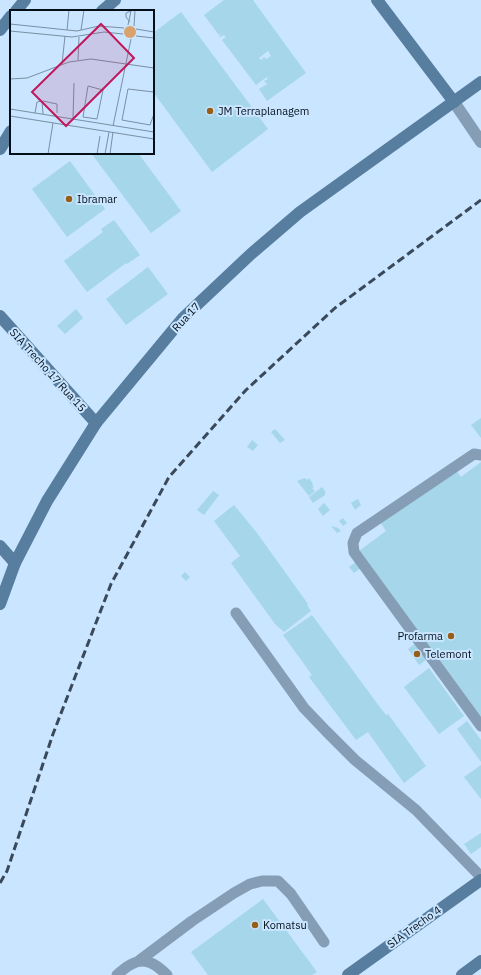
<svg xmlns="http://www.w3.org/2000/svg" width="481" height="975" font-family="'IBM Plex Sans',sans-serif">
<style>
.building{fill:#a5d6ea;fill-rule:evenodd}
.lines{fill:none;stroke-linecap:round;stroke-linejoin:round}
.lane{stroke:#859eb5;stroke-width:11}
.street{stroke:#859eb5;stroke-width:12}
.secondary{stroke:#577d9f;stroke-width:12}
.rail{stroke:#3a4959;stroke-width:3;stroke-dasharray:8 4;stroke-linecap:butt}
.poi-dot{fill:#965f19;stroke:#c9e5ff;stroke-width:1.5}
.labels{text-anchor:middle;stroke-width:4;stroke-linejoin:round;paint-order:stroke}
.poi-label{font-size:11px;fill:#040f1a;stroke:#c9e5ff;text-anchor:start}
.street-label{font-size:11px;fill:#040f1a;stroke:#c9e5ff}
.inset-road{fill:none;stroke:#7a8fa3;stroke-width:1}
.view{fill:#c2185b;fill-opacity:0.15;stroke:#c2185b;stroke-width:2}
.inset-edge{fill:none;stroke:#040f1a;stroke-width:2}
</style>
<rect width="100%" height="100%" fill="#c9e5ff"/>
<g class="building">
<path d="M224,0H253L306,73L267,101L259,89L267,84L264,81L268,79L267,77L264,79L256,85L222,40L226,37L224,35L220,37L219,36L223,33L219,35L204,15ZM268,51L271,56L266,59L264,57L261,60L259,58Z"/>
<polygon points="181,12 268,129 212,172 153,92 153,33"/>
<polygon points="91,153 138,153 181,211 151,233"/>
<polygon points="70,161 105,209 67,237 32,189"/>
<polygon points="114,220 140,255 127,264 126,263 87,292 64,261 103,232 101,229"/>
<polygon points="148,267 168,294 126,325 106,299"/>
<polygon points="76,309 83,318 65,334 57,326"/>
<polygon points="481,418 481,438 471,425"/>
<polygon points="275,429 285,440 280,443 271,432"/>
<polygon points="252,440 258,445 253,451 247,447"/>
<polygon points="481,462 481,717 359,551 386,531 381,523 381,514 451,463 461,477"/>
<polygon points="305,478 307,480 309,478 313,484 312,485 314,487 312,488 315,491 309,496 297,481"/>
<polygon points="322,487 326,493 325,493 325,495 313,503 309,497"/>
<polygon points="213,491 219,495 204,515 197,510"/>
<polygon points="358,499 361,505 355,510 351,503"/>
<polygon points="324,503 330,510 323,516 318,509"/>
<polygon points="234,505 257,533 308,604 307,605 311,611 284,632 275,624 231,563 240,556 214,521"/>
<polygon points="343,518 347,523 343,526 339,521"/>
<polygon points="331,526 338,528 341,531 337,533"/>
<polygon points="357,561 362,567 354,573 349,567"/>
<polygon points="185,572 190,577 186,581 181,576"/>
<polygon points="312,615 379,706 386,715 388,714 426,766 404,783 368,732 356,740 309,677 312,675 283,635"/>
<polygon points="416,643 427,659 419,665 408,649"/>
<polygon points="429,668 464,716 439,734 404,687"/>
<polygon points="467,721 481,740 481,762 457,729"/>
<polygon points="481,765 481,799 464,777"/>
<polygon points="481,833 481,847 471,854 464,844"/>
<polygon points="263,899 317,972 312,975 208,975 191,952"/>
</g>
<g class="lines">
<g class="lane">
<polyline points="481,455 474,454 357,533 353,543 354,552 481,726"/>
<polyline points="236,613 304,708 326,731 355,760 416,810 481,877"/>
<polyline points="140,960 192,921 234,893 250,884 262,881 278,881 291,894 324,942"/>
<path d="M117,975C136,957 148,956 167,975"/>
</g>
<polyline class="street" points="454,102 481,142"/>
<g class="secondary">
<polyline points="377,0 454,102"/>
<polyline points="16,11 25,0"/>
<polyline points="102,11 115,0"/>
<polyline points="0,30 11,16"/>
<polyline points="0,149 11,131"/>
<polyline points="0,316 96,423"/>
<polyline points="0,546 15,563"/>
<polyline points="0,604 15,563 47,501 96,423 183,318 251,254 300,212 481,82"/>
<polyline points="348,975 481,880"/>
<polyline points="462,975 481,961"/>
</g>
<polyline class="rail" points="0,883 7,871 53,734 111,584 169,477 246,390 335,308 481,200"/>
</g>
<g class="poi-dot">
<circle cx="210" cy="111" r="4"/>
<circle cx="69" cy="199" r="4"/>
<circle cx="451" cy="636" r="4"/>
<circle cx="417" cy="654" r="4"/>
<circle cx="255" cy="925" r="4"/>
</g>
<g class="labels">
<g class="poi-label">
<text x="218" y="115">JM Terraplanagem</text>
<text x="77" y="203">Ibramar</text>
<text x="443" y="640" text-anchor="end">Profarma</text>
<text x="425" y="658">Telemont</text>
<text x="263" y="929">Komatsu</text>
</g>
<g class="street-label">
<text transform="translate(186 317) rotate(-47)" y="4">Rua 17</text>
<text transform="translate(48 370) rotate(48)" y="4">SIA Trecho 17 Rua 15</text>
<text transform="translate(414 927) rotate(-36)" y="4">SIA Trecho 4</text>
</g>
</g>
<g transform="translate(10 10)">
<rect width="144" height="144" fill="#c9e5ff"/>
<path d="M114 22a6 6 0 1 1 12 0a6 6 0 1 1-12 0Z" fill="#d8a26a"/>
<path class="inset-road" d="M120,12L116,7V3L121,1M0,14L67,21L89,16L114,18M118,15L121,1M124,16L125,0M126,19L144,22M57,20L59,0M71,20L74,0M0,21L62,27L94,22L113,24M126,26L144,28M68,50L69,27M52,54L55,26M0,69L17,68L59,52L81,49L144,58M144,82L118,79L112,110L140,115L144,104M33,91L47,94V103M0,99L144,122M25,103L27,92L32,91L33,104M0,106L144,129M73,107L78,76L93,80L87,109M73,107L87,109M63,109L64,73M103,116L121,29M38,144L43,113M87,144L90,126M95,144L99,122M100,144L103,122"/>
<path class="view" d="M91,14L124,48L56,116L22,82Z"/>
<rect width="144" height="144" class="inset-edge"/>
</g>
</svg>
